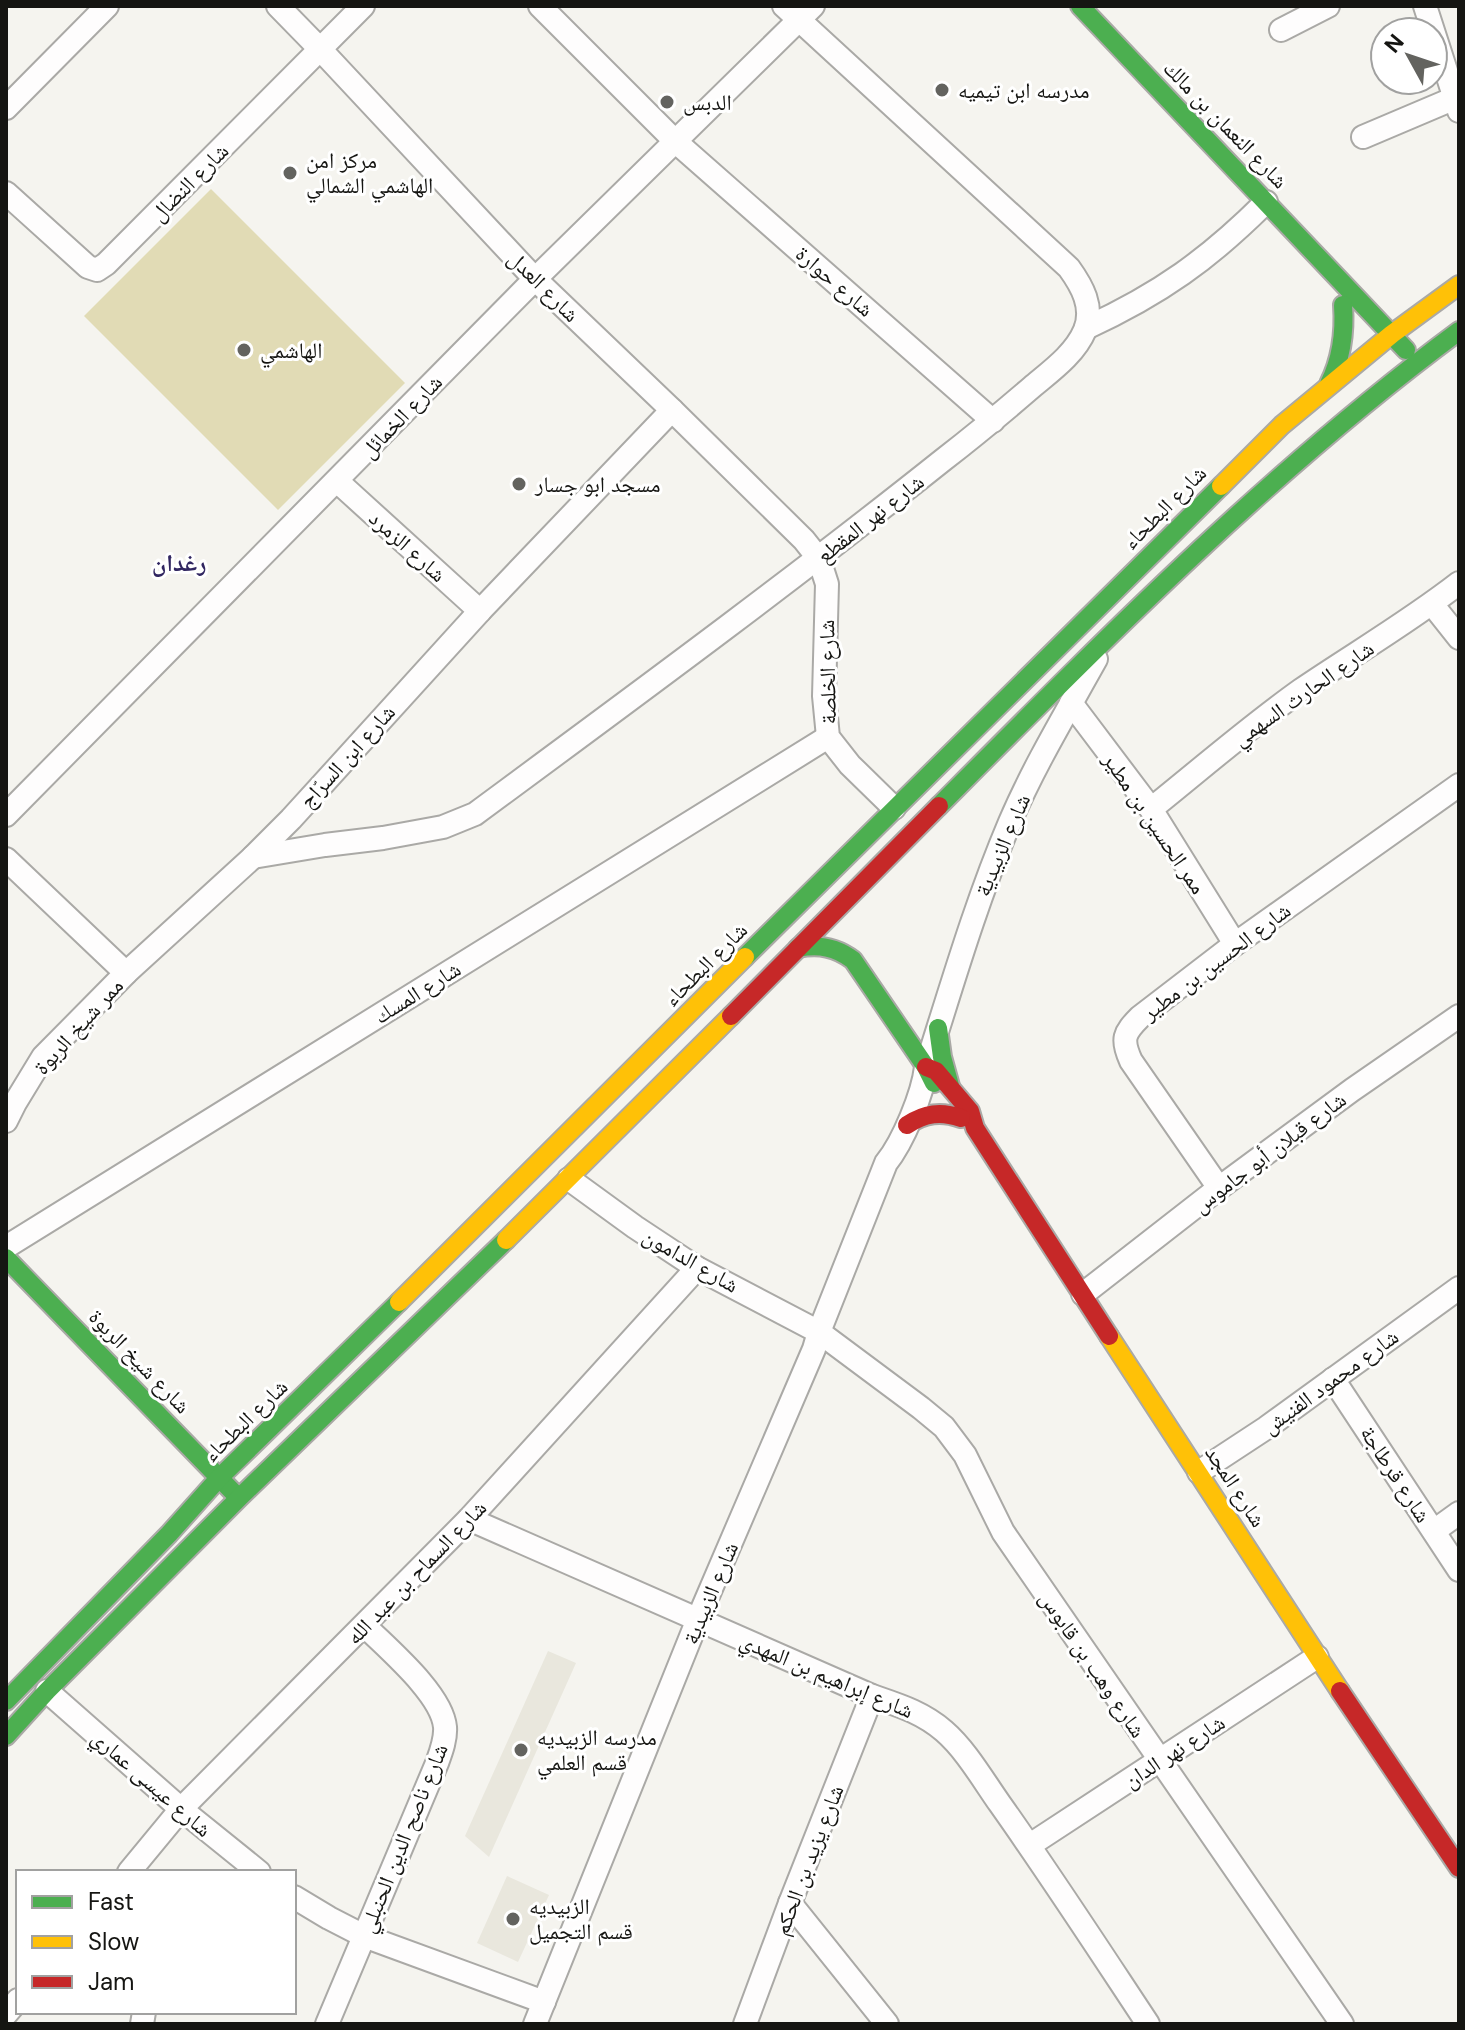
<svg xmlns="http://www.w3.org/2000/svg" width="1465" height="2030" font-family="'DM Sans','Noto Naskh Arabic',sans-serif">
<style>
.built{fill:#e9e7dd}
.park{fill:#e1dbb5}
.lines{fill:none;stroke-linecap:round;stroke-linejoin:round}
.street-casing{stroke:#aaa9a6;stroke-width:26}
.fast-casing{stroke:#aaa9a6;stroke-width:22}
.slow-casing{stroke:#aaa9a6;stroke-width:22}
.jam-casing{stroke:#aaa9a6;stroke-width:22}
.street{stroke:#fefdfd;stroke-width:22}
.fast{stroke:#4caf50;stroke-width:18}
.slow{stroke:#ffc107;stroke-width:18}
.jam{stroke:#c62828;stroke-width:18}
.poi-dot{fill:#63635f;stroke:#fff;stroke-width:3}
.labels{text-anchor:middle;stroke-width:6;stroke-linejoin:round;paint-order:stroke}
.poi-label{font-size:22px;fill:#151512;stroke:#fff;text-anchor:start}
.street-label{font-size:22px;fill:#151512;stroke:#fff}
.neighbourhood-label{font-size:24px;font-weight:bold;fill:#312661;stroke:#fff}
</style>
<rect width="100%" height="100%" fill="#f5f4ef"/>
<g class="built">
<polygon points="548,1651 576,1663 489,1857 465,1836"/>
<polygon points="507,1876 549,1895 518,1962 477,1943"/>
</g>
<polygon class="park" points="211,189 405,383 278,510 84,316"/>
<g class="lines">
<g class="street-casing">
<g id="street">
<polyline points="278,6 320,49 535,279 672,410 804,540 819,559 827,584 824,696 828,737 850,765 894,808"/>
<polyline points="540,6 676,142 993,421"/>
<polyline points="1425,6 1459,111"/>
<polyline points="1281,30 1328,6"/>
<polyline points="6,108 107,6"/>
<polyline points="1363,137 1455,98"/>
<polyline points="6,193 88,267 97,270 106,264 363,6"/>
<path d="M1086,328C1160,294 1209,259 1266,202"/>
<polyline points="337,481 480,611"/>
<polyline points="1432,604 1459,638"/>
<polyline points="1071,703 1151,809 1235,944"/>
<path d="M1151,809C1201,769 1249,727 1301,690C1354,654 1409,622 1459,583"/>
<polyline points="6,815 535,279 813,6"/>
<path d="M253,857L325,845L383,838L443,827L475,814C632,698 790,582 943,460C974,436 1003,412 1032,387C1051,371 1075,354 1085,330C1094,307 1082,286 1069,268L784,6"/>
<polyline points="6,859 126,973 253,857 291,819 480,611 672,410"/>
<polyline points="6,1121 15,1103 43,1057 126,973"/>
<polyline points="569,1179 635,1227 697,1268 819,1332 921,1408 944,1427 965,1455 1003,1532 1342,2024"/>
<path d="M1219,1188L1131,1061C1121,1039 1124,1033 1140,1017L1235,944L1459,785"/>
<polyline points="6,1247 828,737"/>
<polyline points="1083,1294 1219,1188 1352,1090 1459,1016"/>
<polyline points="1333,1379 1459,1570"/>
<polyline points="1199,1472 1266,1428 1459,1288"/>
<path d="M469,1519L872,1696C898,1705 922,1712 944,1731C966,1750 983,1780 1000,1804C1051,1876 1099,1950 1148,2024"/>
<polyline points="1434,1531 1459,1513"/>
<polyline points="47,1691 181,1809 259,1872"/>
<polyline points="1030,1845 1317,1657"/>
<polyline points="129,1872 181,1809 469,1519 697,1268"/>
<polyline points="294,1897 329,1918 364,1936 544,2002"/>
<polyline points="790,1903 887,2024"/>
<polyline points="6,2014 18,2000"/>
<polyline points="142,2024 144,2012"/>
<path d="M327,2024L437,1763C441,1752 446,1739 445,1727C442,1694 388,1649 365,1626"/>
<path d="M535,2024L698,1619L814,1349L819,1332L886,1163C903,1142 923,1094 926,1067C952,985 976,902 1010,822C1034,766 1066,713 1096,659"/>
<polyline points="745,2024 790,1903 872,1696"/>
</g>
</g>
<g class="fast-casing">
<g id="fast">
<polyline points="1080,6 1406,350"/>
<path d="M1329,384C1342,358 1345,333 1343,305"/>
<path d="M939,806C1104,640 1270,471 1459,331"/>
<path d="M798,948C819,944 836,947 853,960L926,1067L934,1083"/>
<polyline points="745,957 1221,486"/>
<polyline points="938,1028 942,1057 950,1086"/>
<polyline points="6,1258 233,1492"/>
<polyline points="6,1701 169,1534 219,1478 399,1302"/>
<polyline points="6,1736 47,1691 239,1498 506,1240"/>
</g>
</g>
<g class="slow-casing">
<g id="slow">
<polyline points="1221,486 1282,425 1392,334 1459,285"/>
<polyline points="506,1240 731,1016"/>
<polyline points="399,1302 745,957"/>
<polyline points="1109,1336 1340,1691"/>
</g>
</g>
<g class="jam-casing">
<g id="jam">
<polyline points="731,1016 939,806"/>
<polyline points="926,1067 936,1071 970,1111 975,1128 1109,1336"/>
<path d="M907,1125C925,1113 941,1111 961,1118"/>
<polyline points="1340,1691 1459,1868"/>
</g>
</g>
<use href="#street" class="street"/>
<use href="#fast" class="fast"/>
<use href="#slow" class="slow"/>
<use href="#jam" class="jam"/>
</g>
<g class="poi-dot">
<circle cx="942" cy="90" r="8"/>
<circle cx="667" cy="102" r="8"/>
<circle cx="290" cy="173" r="8"/>
<circle cx="244" cy="350" r="8"/>
<circle cx="519" cy="484" r="8"/>
<circle cx="521" cy="1750" r="8"/>
<circle cx="513" cy="1919" r="8"/>
</g>
<g class="labels">
<g class="poi-label">
<text x="958" y="98">مدرسه ابن تيميه</text>
<text x="683" y="110">الدبس</text>
<text x="306" y="168">مركز امن<tspan x="306" dy="25">الهاشمي الشمالي</tspan></text>
<text x="260" y="358">الهاشمي</text>
<text x="535" y="492">مسجد ابو جسار</text>
<text x="537" y="1745">مدرسه الزبيديه<tspan x="537" dy="25">قسم العلمي</tspan></text>
<text x="529" y="1914">الزبيديه<tspan x="529" dy="25">قسم التجميل</tspan></text>
</g>
<g class="street-label">
<text transform="translate(1226 124) rotate(46)" y="8">شارع النعمان بن مالك</text>
<text transform="translate(189 182) rotate(-45)" y="8">شارع النضال</text>
<text transform="translate(835 281) rotate(41)" y="8">شارع حوارة</text>
<text transform="translate(544 286) rotate(45)" y="8">شارع العدل</text>
<text transform="translate(401 416) rotate(-46)" y="8">شارع الخمائل</text>
<text transform="translate(1164 507) rotate(-45)" y="8">شارع البطحاء</text>
<text transform="translate(870 518) rotate(-38)" y="8">شارع نهر المقطع</text>
<text transform="translate(408 546) rotate(42)" y="8">شارع الزمرد</text>
<text transform="translate(827 672) rotate(-91)" y="8">شارع الخلصة</text>
<text transform="translate(1303 693) rotate(-35)" y="8">شارع الحارث السهمي</text>
<text transform="translate(347 756) rotate(-48)" y="8">شارع ابن السرّاج</text>
<text transform="translate(1155 823) rotate(56)" y="8">ممر الحسين بن مطير</text>
<text transform="translate(1002 845) rotate(-67)" y="8">شارع الزبيدية</text>
<text transform="translate(1216 961) rotate(-37)" y="8">شارع الحسين بن مطير</text>
<text transform="translate(705 964) rotate(-45)" y="8">شارع البطحاء</text>
<text transform="translate(417 992) rotate(-32)" y="8">شارع المسك</text>
<text transform="translate(78 1026) rotate(-48)" y="8">ممر شيخ الربوة</text>
<text transform="translate(1269 1152) rotate(-37)" y="8">شارع قبلان أبو جاموس</text>
<text transform="translate(691 1260) rotate(30)" y="8">شارع الدامون</text>
<text transform="translate(140 1361) rotate(46)" y="8">شارع شيخ الربوة</text>
<text transform="translate(1330 1381) rotate(-36)" y="8">شارع محمود الفنيش</text>
<text transform="translate(245 1420) rotate(-44)" y="8">شارع البطحاء</text>
<text transform="translate(1396 1474) rotate(57)" y="8">شارع قرطاجة</text>
<text transform="translate(1236 1486) rotate(57)" y="8">شارع المجد</text>
<text transform="translate(416 1572) rotate(-46)" y="8">شارع السماح بن عبد الله</text>
<text transform="translate(710 1593) rotate(-67)" y="8">شارع الزبيدية</text>
<text transform="translate(1093 1664) rotate(56)" y="8">شارع وهب بن قابوس</text>
<text transform="translate(827 1675) rotate(23)" y="8">شارع إبراهيم بن المهدي</text>
<text transform="translate(1174 1751) rotate(-33)" y="8">شارع نهر الدان</text>
<text transform="translate(152 1783) rotate(41)" y="8">شارع عيسى عماري</text>
<text transform="translate(403 1838) rotate(-68)" y="8">شارع ناصح الدين الحنبلي</text>
<text transform="translate(808 1860) rotate(-69)" y="8">شارع يزيد بن الحكم</text>
</g>
<g class="neighbourhood-label">
<text x="179" y="571">رغدان</text>
</g>
</g>
<rect width="1465" height="2030" fill="none" stroke="#151512" stroke-width="16"/>
<rect x="16" y="1870" width="280" height="144" fill="#ffffff" stroke="#a1a1a0" stroke-width="2"/>
<rect x="32" y="1896" width="40" height="12" fill="#4caf50" stroke="#a1a1a0" stroke-width="2"/>
<text x="88" y="1910" font-size="24" fill="#151512">Fast</text>
<rect x="32" y="1936" width="40" height="12" fill="#ffc107" stroke="#a1a1a0" stroke-width="2"/>
<text x="88" y="1950" font-size="24" fill="#151512">Slow</text>
<rect x="32" y="1976" width="40" height="12" fill="#c62828" stroke="#a1a1a0" stroke-width="2"/>
<text x="88" y="1990" font-size="24" fill="#151512">Jam</text>
<g transform="translate(1409 56) rotate(310)"><circle r="38" fill="#ffffff" stroke="#a1a1a0" stroke-width="2"/>
<path d="M0-6L14 30L0 20L-14 30Z" fill="#63635f"/>
<text y="-12" font-size="22" font-weight="bold" text-anchor="middle" fill="#151512">N</text>
</g>
</svg>
